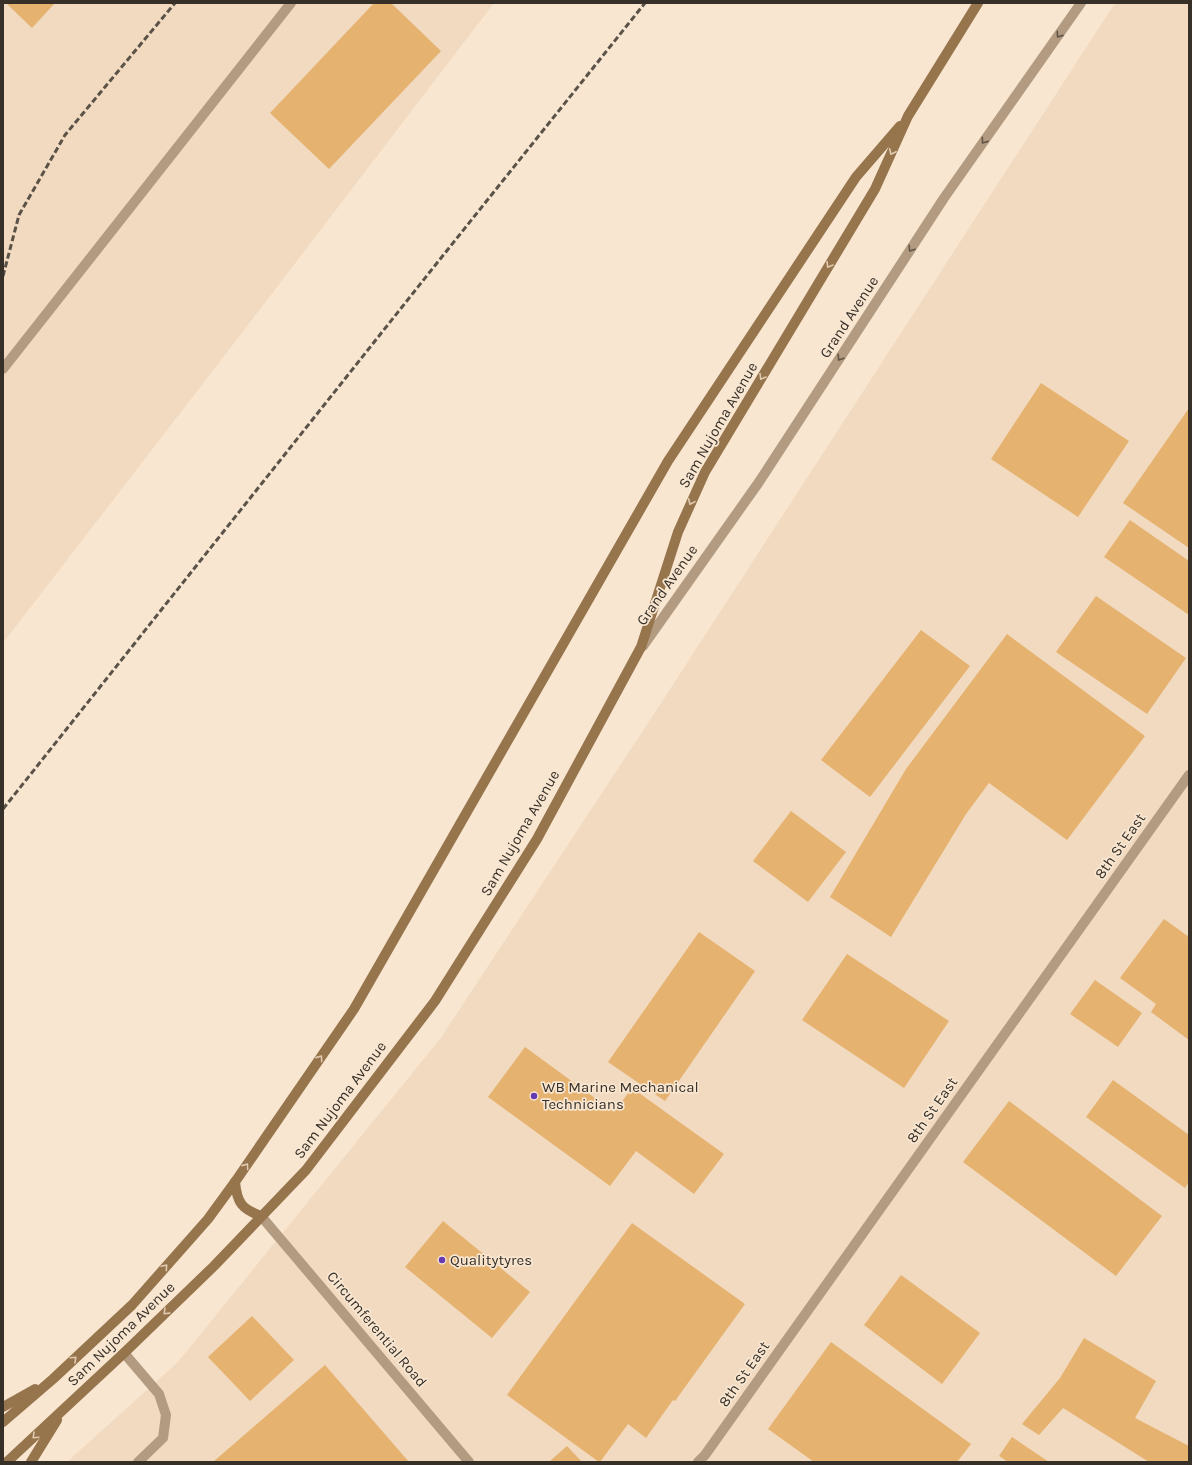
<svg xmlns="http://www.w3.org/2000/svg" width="1192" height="1465" font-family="Karla,sans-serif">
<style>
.built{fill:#f1dabf}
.building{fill:#e6b270}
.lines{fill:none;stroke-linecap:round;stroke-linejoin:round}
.lane{stroke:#b29b80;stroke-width:10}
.street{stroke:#b29b80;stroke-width:10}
.secondary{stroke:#96744c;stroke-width:10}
.rail{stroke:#5b5248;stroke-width:3;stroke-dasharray:6 3;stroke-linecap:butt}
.oneway{stroke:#625547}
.oneway2{stroke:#e0cab0}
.poi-dot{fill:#673ab2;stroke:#f8e6d1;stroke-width:1.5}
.labels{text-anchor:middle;stroke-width:3.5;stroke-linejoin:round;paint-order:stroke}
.street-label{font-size:15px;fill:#373028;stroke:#f8e6d1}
.poi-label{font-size:15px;fill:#373028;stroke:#f8e6d1;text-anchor:start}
</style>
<rect width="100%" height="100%" fill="#f8e6d1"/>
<g class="built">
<polygon points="3,3 494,3 238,338 3,643"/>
<polygon points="1115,3 1189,3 1189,1462 67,1462 178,1362 440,1039 650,720"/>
</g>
<g class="building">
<polygon points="6,3 55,3 32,28"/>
<polygon points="374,3 391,3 441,51 329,169 270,113"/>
<polygon points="1041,383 1129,441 1078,517 991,459"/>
<polygon points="1189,408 1189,548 1123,503"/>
<polygon points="1130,520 1189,561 1189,615 1104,557"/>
<polygon points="1096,596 1186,658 1147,714 1056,652"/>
<polygon points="921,630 970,666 870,797 821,760"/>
<polygon points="1007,634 1145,736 1067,840 989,783 966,814 891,937 830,897 906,769"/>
<polygon points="791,811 846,852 808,902 753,861"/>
<polygon points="1164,919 1189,937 1189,1040 1151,1012 1156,1004 1120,978"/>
<polygon points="699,932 755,971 665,1101 608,1062"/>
<polygon points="847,954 949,1021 904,1088 802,1020"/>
<polygon points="1095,980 1142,1013 1118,1047 1070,1014"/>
<polygon points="525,1047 614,1112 632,1088 724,1154 694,1194 636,1151 610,1186 488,1097"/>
<polygon points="1113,1080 1189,1135 1189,1182 1185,1188 1086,1117"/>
<polygon points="1009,1101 1162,1216 1116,1276 963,1162"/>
<polygon points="443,1221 530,1292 492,1338 405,1267"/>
<polygon points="632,1223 745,1304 675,1401 673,1400 646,1438 628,1424 600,1462 599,1462 507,1395"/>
<polygon points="901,1275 980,1333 942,1384 864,1325"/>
<polygon points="252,1316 294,1360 250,1401 208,1357"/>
<polygon points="1084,1338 1156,1381 1135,1418 1189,1446 1189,1462 1149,1462 1063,1408 1039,1435 1022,1424 1060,1378"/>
<polygon points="831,1342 971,1444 957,1462 814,1462 768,1429"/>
<polygon points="325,1365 409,1462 213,1462 243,1436"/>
<polygon points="1012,1437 1049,1462 1008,1462 999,1456"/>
<polygon points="567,1446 582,1462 549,1462"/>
</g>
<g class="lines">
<g class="lane">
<polyline points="3,369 291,3"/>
<polyline points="124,1353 159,1394 166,1415 163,1438 138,1462"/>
</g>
<g class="street">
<polyline points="643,646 759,482 944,198 1081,3"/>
<polyline points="261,1216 469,1462"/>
<polyline points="698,1462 705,1455 1189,775"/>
</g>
<g class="secondary">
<path d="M235,1182C237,1203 242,1209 261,1216"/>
<polyline points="3,1407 35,1389"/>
<polyline points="3,1422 53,1379 132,1305 208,1219 235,1182 354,1009 668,461 856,177 900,126"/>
<polyline points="7,1462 124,1353 214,1266 306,1170 435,1001 537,839 641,647 678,532 705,472 875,189 908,116 978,3"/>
<polyline points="31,1462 57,1420"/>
</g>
<g class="rail">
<polyline points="3,276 19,215 65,135 175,3"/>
<polyline points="3,809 433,268 645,3"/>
</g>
</g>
<defs><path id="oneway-chevron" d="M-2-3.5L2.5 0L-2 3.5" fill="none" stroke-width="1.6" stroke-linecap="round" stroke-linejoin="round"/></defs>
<g class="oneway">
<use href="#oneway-chevron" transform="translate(1059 35) rotate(125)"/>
<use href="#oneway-chevron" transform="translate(984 141) rotate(125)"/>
<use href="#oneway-chevron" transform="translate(911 249) rotate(123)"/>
<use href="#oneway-chevron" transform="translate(840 358) rotate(123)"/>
</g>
<g class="oneway2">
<use href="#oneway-chevron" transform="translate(892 152) rotate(115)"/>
<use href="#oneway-chevron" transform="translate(829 265) rotate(121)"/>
<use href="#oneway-chevron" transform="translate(762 377) rotate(121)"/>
<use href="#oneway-chevron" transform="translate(691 502) rotate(114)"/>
<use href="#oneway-chevron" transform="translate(320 1058) rotate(-55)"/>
<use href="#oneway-chevron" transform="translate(246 1166) rotate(-55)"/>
<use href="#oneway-chevron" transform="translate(165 1267) rotate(-49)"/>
<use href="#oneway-chevron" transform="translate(166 1312) rotate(136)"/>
<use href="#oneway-chevron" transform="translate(74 1359) rotate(-43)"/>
<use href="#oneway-chevron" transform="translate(35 1436) rotate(137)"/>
</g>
<g class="poi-dot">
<circle cx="534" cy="1096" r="4"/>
<circle cx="442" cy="1260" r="4"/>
</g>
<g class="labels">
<g class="street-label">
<text transform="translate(849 317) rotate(-57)" y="5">Grand Avenue</text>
<text transform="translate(718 425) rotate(-60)" y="5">Sam Nujoma Avenue</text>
<text transform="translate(667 585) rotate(-55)" y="5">Grand Avenue</text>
<text transform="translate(520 833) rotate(-60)" y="5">Sam Nujoma Avenue</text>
<text transform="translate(1120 846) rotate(-55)" y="5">8th St East</text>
<text transform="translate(340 1100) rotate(-53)" y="5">Sam Nujoma Avenue</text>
<text transform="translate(932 1110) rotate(-55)" y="5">8th St East</text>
<text transform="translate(377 1329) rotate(50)" y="5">Circumferential Road</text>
<text transform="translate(121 1334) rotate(-44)" y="5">Sam Nujoma Avenue</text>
<text transform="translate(744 1374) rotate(-55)" y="5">8th St East</text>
</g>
<g class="poi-label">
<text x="542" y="1092">WB Marine Mechanical<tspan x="542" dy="17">Technicians</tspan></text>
<text x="450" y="1265">Qualitytyres</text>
</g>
</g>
<rect width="1192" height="1465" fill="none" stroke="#373028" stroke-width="8"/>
</svg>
